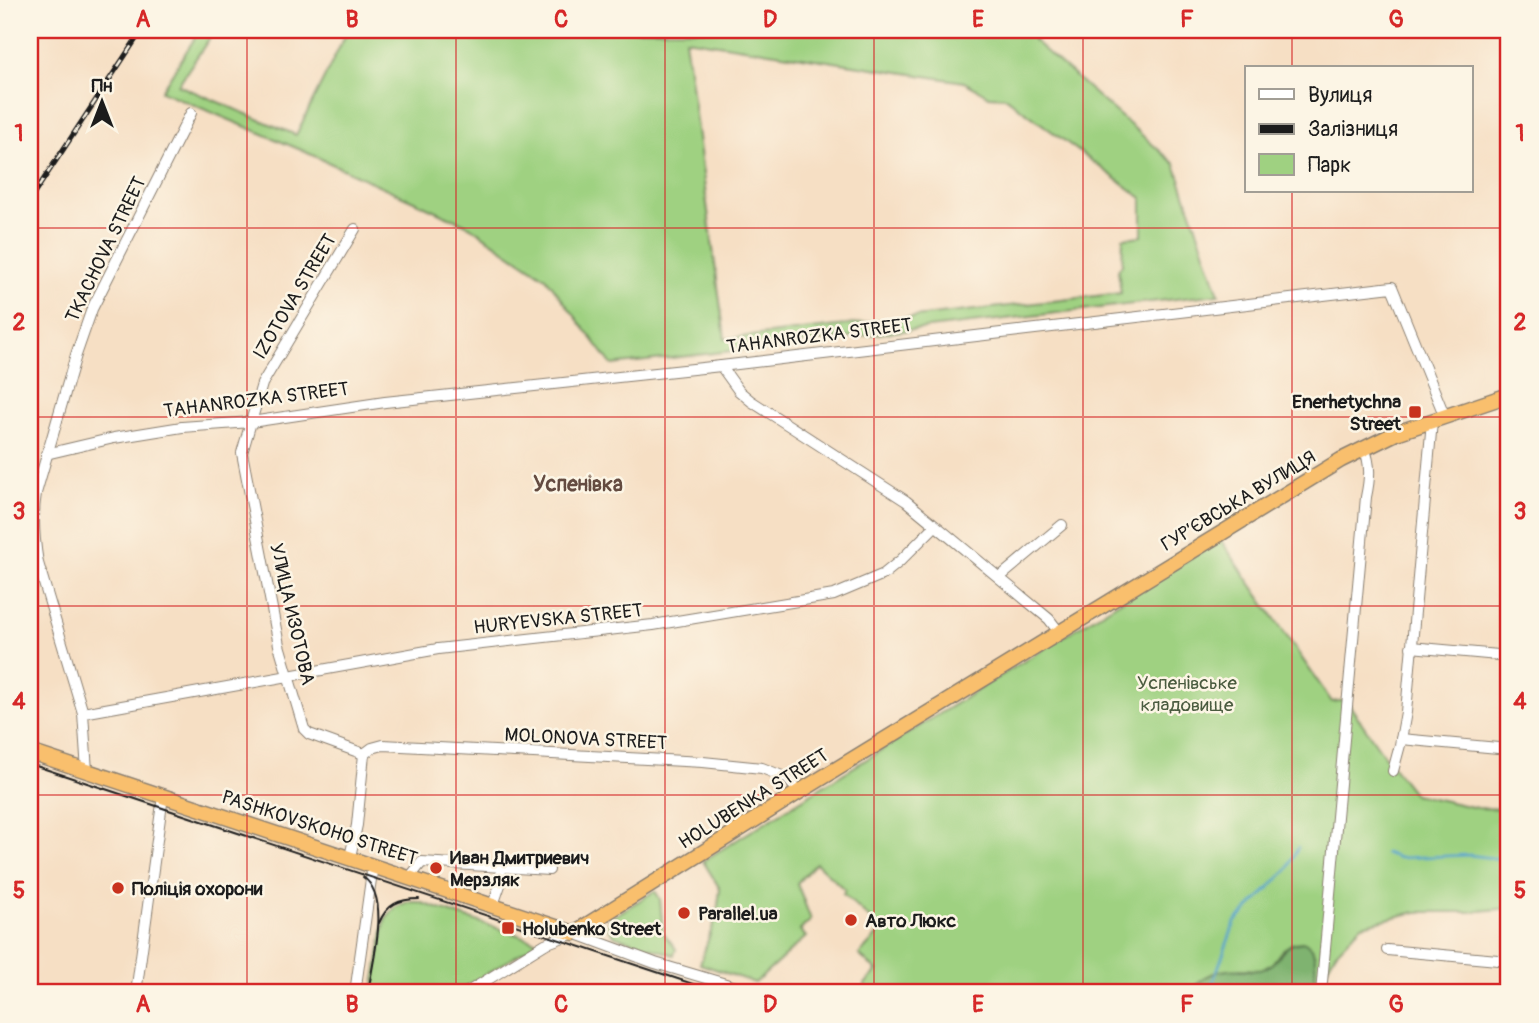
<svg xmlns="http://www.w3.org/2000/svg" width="1539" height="1023" font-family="Pangolin,sans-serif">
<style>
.green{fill:#9fd181;stroke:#5e764e;stroke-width:2;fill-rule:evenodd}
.forest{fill:#7fb36f;stroke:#4e6846;stroke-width:2}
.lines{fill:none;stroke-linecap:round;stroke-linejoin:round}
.stream{stroke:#52a3cc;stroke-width:2.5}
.minor-casing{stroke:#897e70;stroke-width:12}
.highway-casing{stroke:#897e70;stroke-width:17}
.minor{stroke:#fff;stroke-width:10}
.highway{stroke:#f9bf6d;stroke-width:14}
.tram{stroke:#1c1c1c;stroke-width:2}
.rail-casing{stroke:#1c1c1c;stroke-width:5}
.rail{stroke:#fcf5e5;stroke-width:2.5;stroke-dasharray:8;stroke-linecap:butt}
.grid{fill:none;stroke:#d62828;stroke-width:2;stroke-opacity:0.55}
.poi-dot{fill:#c8321e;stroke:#fcf5e5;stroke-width:2.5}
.labels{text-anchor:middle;stroke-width:5;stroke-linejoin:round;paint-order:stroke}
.street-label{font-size:19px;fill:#1c1c1c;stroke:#fcf5e5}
.poi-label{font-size:19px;font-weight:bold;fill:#1c1c1c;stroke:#fcf5e5;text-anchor:start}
.park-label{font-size:19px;fill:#4a5b3f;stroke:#fcf5e5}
.neighbourhood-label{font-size:21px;font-weight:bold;fill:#644b40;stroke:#fcf5e5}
.neatline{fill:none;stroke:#d62828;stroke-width:2.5}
.grid-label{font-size:23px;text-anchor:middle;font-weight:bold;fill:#d62828}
</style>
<rect width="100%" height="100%" fill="#fcf5e5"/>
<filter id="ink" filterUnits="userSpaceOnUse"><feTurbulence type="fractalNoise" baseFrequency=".0143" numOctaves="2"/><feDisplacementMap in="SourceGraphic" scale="14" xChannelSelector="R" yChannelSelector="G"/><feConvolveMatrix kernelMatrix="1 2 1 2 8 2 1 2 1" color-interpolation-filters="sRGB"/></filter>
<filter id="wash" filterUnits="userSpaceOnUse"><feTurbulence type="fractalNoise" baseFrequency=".00686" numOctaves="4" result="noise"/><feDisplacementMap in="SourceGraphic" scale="28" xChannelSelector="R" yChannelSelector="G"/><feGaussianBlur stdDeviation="1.57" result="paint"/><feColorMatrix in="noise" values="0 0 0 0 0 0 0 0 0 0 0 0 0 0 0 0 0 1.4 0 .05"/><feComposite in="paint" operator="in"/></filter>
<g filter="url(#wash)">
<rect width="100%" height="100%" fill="#f6dfc4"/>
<g class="green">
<path d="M200,30H215L178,85L296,135L348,30H1041L1033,40L1175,164L1219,294L612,365L546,278L469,226L301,150L161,91ZM685,39L964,82L989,96L1005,97L1142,198V236L1123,238L1122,264L1118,270L1121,293L725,339Z"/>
<polygon points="1220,539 1332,702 1346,700 1386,758 1414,794 1477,808 1509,809 1509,908 1469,912 1416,912 1362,925 1336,952 1323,975 1318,993 1314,993 1315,956 1312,948 1305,942 1293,943 1282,950 1271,965 1262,970 1240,969 1197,984 1192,993 865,993 865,984 877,971 859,955 882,930 843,894 845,890 816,863 797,883 811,920 800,930 806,937 755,983 700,964 717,913 720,889 703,861"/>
<polygon points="655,891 660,899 663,932 676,949 674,955 615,936 608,928 609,919"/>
<polygon points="408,902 419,902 539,942 455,993 373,993 385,919 396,907"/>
</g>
<path class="forest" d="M1305,942C1321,953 1314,976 1314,993H1192C1201,973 1223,968 1244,970C1251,970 1258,972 1265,968C1284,959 1279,943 1305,942Z"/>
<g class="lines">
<g class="stream">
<polyline points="1385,853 1399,858 1469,855 1509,860"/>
<polyline points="1209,993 1235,922 1288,869 1298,847"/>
</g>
</g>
</g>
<g filter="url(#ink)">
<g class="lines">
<g class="minor-casing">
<g id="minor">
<polyline points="355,229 262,384 242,453 279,645 304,729 309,734 364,754"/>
<polyline points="721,366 739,391 751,401 906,501 1049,619 1059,632"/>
<polyline points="46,454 114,438 182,427 251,422 385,402 721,366 1392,287 1445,417"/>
<polyline points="1000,577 1062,525"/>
<polyline points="1411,647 1509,656"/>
<polyline points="83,713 438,649 653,625 834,595 884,574 900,561 935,526"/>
<polyline points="1401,739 1509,749"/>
<polyline points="364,754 372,748 383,745 703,762 762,768 787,778 799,792"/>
<path d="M87,771L83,713L38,563C34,539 32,517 36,493L76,355L92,309L191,113"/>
<polyline points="1393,771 1400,745 1406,712 1432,421"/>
<polyline points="350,857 357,825 364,754"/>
<polyline points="410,877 422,862 549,870"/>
<polyline points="493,905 500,885 501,867"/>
<polyline points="1387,950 1509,961"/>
<polyline points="136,993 163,796"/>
<polyline points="355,993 373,865"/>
<polyline points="466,993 545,944 574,933 655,963 756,993"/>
<path d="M1321,993L1366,497C1370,478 1371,465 1364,447"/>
</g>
</g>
<g class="highway-casing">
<polyline id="highway" points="30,752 574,933 799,792 1341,460 1396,433 1509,395"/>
</g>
<use href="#minor" class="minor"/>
<use href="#highway" class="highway"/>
<g class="tram">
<polyline points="30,764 720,993"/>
<path d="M363,877C392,897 372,963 368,993"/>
<path d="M379,923C387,904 399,899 419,899"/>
</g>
<g class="rail-casing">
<polyline id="rail" points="30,200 142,30"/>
</g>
<use href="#rail" class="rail"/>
</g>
</g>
<path class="grid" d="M247,30V993M456,30V993M665,30V993M874,30V993M1083,30V993M1292,30V68M1292,191V993M30,228H1509M30,417H1509M30,606H1509M30,795H1509"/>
<g class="poi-dot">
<rect x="1408" y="405" width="14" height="14" rx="3.5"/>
<circle cx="436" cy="868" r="7"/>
<circle cx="118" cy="888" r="7"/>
<circle cx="684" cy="913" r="7"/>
<circle cx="851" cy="920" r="7"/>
<rect x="501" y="921" width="14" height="14" rx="3.5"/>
</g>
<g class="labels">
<g class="street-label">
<text transform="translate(105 249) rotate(-64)" y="7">TKACHOVA STREET</text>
<text transform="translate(294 296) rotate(-59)" y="7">IZOTOVA STREET</text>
<text transform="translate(819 335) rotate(-7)" y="7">TAHANROZKA STREET</text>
<text transform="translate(256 399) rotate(-7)" y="7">TAHANROZKA STREET</text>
<text transform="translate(1238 500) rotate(-31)" y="7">ГУР’ЄВСЬКА ВУЛИЦЯ</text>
<text transform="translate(293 614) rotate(77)" y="7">УЛИЦА ИЗОТОВА</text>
<text transform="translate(558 618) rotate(-6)" y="7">HURYEVSKA STREET</text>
<text transform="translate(586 738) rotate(3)" y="7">MOLONOVA STREET</text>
<text transform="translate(753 798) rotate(-32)" y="7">HOLUBENKA STREET</text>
<text transform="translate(320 827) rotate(18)" y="7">PASHKOVSKOHO STREET</text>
</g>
<g class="poi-label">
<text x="1401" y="408" text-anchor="end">Enerhetychna<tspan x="1401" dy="22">Street</tspan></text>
<text x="450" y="864">Иван Дмитриевич<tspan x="450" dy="22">Мерзляк</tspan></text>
<text x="132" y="895">Поліція охорони</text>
<text x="698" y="920">Parallel.ua</text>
<text x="865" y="927">Авто Люкс</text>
<text x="522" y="935">Holubenko Street</text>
</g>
<g class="park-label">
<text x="1187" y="689">Успенівське<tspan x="1187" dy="22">кладовище</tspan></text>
</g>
<g class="neighbourhood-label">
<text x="578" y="491">Успенівка</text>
</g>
</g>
<rect width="1539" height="1023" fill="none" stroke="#fcf5e5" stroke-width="77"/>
<rect x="1245" y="66" width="228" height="126" fill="#fcf5e5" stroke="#a29e95" stroke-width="2"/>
<rect x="1259" y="89" width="35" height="10" fill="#ffffff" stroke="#a29e95" stroke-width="2"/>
<text x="1308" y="102" font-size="21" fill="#1c1c1c">Вулиця</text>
<rect x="1259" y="124" width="35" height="10" fill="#1c1c1c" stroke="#a29e95" stroke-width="2"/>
<text x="1308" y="136" font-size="21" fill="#1c1c1c">Залізниця</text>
<rect x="1259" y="154" width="35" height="21" fill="#9fd181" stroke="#a29e95" stroke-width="2"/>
<text x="1308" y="172" font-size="21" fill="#1c1c1c">Парк</text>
<g transform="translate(102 102)" stroke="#fcf5e5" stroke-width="5" paint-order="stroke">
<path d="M0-5L12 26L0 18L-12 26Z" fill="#1c1c1c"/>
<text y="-10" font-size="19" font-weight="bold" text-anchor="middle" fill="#1c1c1c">Пн</text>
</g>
<rect x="38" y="38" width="1462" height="946" class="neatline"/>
<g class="grid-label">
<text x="143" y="27">A</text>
<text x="352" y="27">B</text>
<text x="561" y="27">C</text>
<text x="770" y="27">D</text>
<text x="978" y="27">E</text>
<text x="1187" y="27">F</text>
<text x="1396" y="27">G</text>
<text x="19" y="141">1</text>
<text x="1520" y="141">1</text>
<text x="19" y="330">2</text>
<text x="1520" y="330">2</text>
<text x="19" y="519">3</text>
<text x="1520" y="519">3</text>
<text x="19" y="709">4</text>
<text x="1520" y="709">4</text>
<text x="19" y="898">5</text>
<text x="1520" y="898">5</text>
<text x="143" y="1012">A</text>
<text x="352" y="1012">B</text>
<text x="561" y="1012">C</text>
<text x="770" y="1012">D</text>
<text x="978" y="1012">E</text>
<text x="1187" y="1012">F</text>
<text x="1396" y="1012">G</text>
</g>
</svg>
